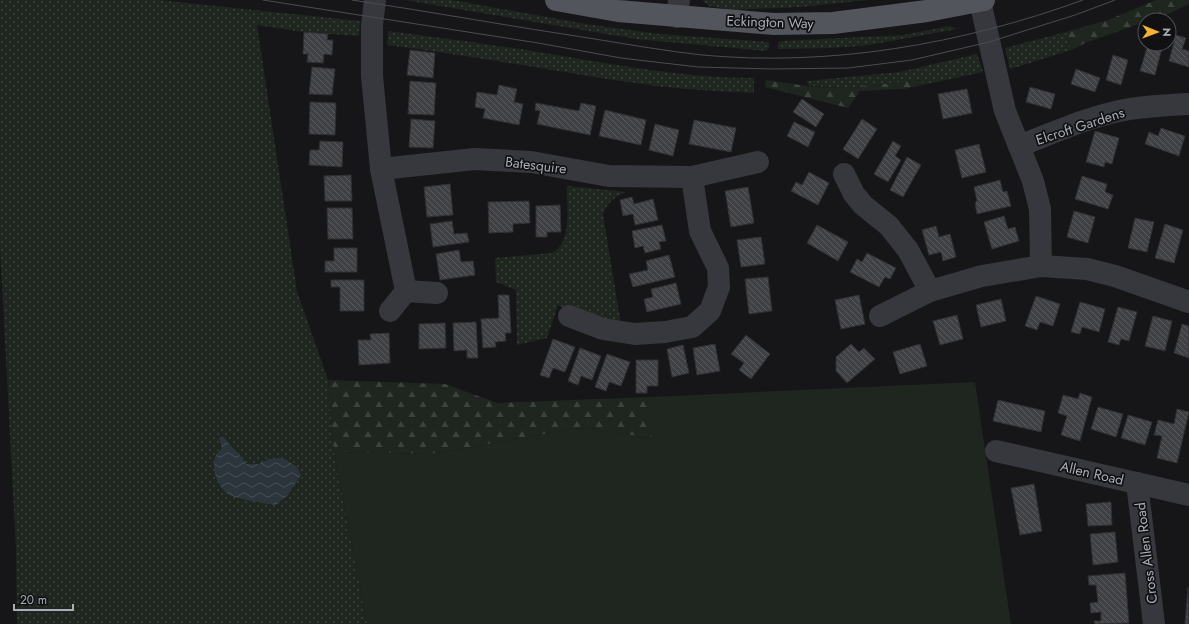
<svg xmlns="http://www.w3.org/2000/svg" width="1189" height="624" font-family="Jost,sans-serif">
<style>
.grass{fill:url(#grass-dots)}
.forest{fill:url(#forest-firs)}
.garden{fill:#1e261f}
.water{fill:url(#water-waves)}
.building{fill:url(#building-back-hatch);stroke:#303034}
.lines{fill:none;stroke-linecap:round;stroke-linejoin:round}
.minor{stroke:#37383d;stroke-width:22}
.major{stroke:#53555c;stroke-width:22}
.tram{stroke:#4a4c52;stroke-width:1}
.labels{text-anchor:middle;stroke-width:3.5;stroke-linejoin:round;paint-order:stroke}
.street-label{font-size:14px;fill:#a8adb8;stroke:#111113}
</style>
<defs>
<pattern id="grass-dots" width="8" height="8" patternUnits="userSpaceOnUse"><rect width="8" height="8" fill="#1e261f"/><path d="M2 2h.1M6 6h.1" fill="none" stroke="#3c433d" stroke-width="1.8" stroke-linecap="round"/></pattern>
<pattern id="forest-firs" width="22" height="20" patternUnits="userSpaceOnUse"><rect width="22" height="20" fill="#1e261f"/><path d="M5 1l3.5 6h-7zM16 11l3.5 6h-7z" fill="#3c433d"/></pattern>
<pattern id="water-waves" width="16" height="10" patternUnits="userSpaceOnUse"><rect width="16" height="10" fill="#2c353c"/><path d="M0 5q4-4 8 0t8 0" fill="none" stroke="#485056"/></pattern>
<pattern id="building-back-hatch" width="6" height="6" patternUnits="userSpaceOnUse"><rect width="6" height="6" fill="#404145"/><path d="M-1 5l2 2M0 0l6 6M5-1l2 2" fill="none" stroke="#595a5e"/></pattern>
</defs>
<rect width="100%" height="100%" fill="#161618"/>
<g class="grass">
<polygon points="0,0 159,0 360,21 359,36 304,32 257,25 297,291 328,380 334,452 367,624 17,624 16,549 0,247"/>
<polygon points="405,0 452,0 586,24 659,34 769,42 769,48 766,51 636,39"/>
<polygon points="702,0 868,0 799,7 732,10 709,6"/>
<polygon points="950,26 957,29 869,45 833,48 778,49 778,43 781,41 903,35"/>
<path d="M388,31C442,38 496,45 550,54C618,65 685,78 754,78V93C722,91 689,90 657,86C567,74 477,56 387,45Z"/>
<polygon points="1066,32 1071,50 1010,69 1005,48"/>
<polygon points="977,54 983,72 922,85 922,80 847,88 809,86 806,81 900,72"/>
<path d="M567,186L626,192C614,197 608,202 603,214L621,325L596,324L558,305L547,338L517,345L516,290L496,282L495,258L552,253C573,242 566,207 567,186Z"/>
</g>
<g class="forest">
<path d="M1156,0H1189V4C1176,10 1160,20 1145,20V22L1085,43L1071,50L1066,32L1108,20Z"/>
<polygon points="766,80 814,87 847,88 922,80 922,85 904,89 860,91 848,108 765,87"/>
<polygon points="328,380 445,384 497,403 650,397 653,439 585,427 432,454 334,452"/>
</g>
<polygon class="garden" points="975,382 1011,624 367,624 334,452 432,454 585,427 652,439 650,397"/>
<path class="water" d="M224,437C230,447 240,453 246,464H259L269,459L283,458L297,467L301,475L288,495L276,505C266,504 235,499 228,494C218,487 211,469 215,458C216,454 220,451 222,448L219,438Z"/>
<g class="building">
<polygon points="304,32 328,34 327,40 333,40 332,55 324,54 323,63 307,62 308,54 303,54"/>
<polygon points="1176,35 1186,38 1182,49 1189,51 1189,67 1169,61"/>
<polygon points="1148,44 1162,48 1155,75 1140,71"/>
<polygon points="410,50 435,53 433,78 407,75"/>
<polygon points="1113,55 1128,60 1121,85 1106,80"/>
<polygon points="312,67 335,69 332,95 309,94"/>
<polygon points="1076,69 1100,78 1095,92 1071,84"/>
<polygon points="410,81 436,83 434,115 408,114"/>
<polygon points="499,85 517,89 514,102 523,104 519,125 483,118 485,109 475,107 477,92 497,95"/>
<polygon points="1030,87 1055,94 1051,109 1026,102"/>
<polygon points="967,89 972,113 943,119 938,94"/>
<polygon points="802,99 824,114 816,127 793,112"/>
<polygon points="310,102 336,103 335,135 309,134"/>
<polygon points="536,103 579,111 581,103 596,106 590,135 537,124 540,111 535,110"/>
<polygon points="605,110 646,120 641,145 599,136"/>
<polygon points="411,119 435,121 433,148 409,147"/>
<polygon points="862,119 877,129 858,159 843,149"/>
<polygon points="694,120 736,128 731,152 689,144"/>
<polygon points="794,122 815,132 808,147 787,136"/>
<polygon points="655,124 679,130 673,156 649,150"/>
<polygon points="1161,128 1185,136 1179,156 1145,144 1149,132 1158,136"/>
<polygon points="1095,131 1119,138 1112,164 1105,162 1104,167 1086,162"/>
<polygon points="320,141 343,142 342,167 309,165 310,150 319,150"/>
<polygon points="893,141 901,146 895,156 901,160 888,182 874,174"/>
<polygon points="979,144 986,172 962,178 955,150"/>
<polygon points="907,157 921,165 903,197 890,190"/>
<polygon points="809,172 829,183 818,205 791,191 796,182 802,185"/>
<polygon points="351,175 352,201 325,201 324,176"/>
<polygon points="1082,176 1107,184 1105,192 1113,195 1108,209 1075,199"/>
<polygon points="1000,180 1003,192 1007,191 1011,206 977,214 975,203 977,201 974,187"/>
<polygon points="450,184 453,215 427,217 424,187"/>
<polygon points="748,187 754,223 731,227 725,191"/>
<polygon points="632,197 634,204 653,199 658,220 635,225 633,214 623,216 620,200"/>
<polygon points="529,201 530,223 513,224 513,232 489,233 488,202"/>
<polygon points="560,205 561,232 547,232 547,237 536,237 536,206"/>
<polygon points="327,208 352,208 353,239 328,239"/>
<polygon points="1074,211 1095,217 1088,243 1067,237"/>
<polygon points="1004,216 1008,229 1015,227 1019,241 992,249 984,222"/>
<polygon points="1135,218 1154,222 1147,252 1128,248"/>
<polygon points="452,221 454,234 467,233 469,242 433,247 430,224"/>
<polygon points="1165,224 1183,230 1174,263 1155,258"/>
<polygon points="662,225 666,241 659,242 661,249 645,253 643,246 635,248 632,231"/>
<polygon points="817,225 848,242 838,261 807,243"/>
<polygon points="936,226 939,237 950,234 956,257 943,261 941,252 929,255 922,230"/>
<polygon points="761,237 765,264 741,267 737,240"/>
<polygon points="334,248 357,248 357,272 325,272 325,261 334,261"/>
<polygon points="459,250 461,262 473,261 475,275 440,280 436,254"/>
<polygon points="867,253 896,268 890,279 885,277 879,287 850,272 857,259 862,262"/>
<polygon points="669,255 675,277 633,287 629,274 648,270 646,261"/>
<polygon points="768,277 772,311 749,314 745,279"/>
<polygon points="331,280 364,280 364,311 340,311 340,287 331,287"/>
<polygon points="676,283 681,304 647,312 644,299 653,297 651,289"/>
<polygon points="498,295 509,295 511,333 505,333 506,341 495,342 496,347 483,348 481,319 499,318"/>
<polygon points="859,295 865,324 841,329 835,300"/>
<polygon points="1036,296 1060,304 1053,326 1040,322 1037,330 1025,326"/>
<polygon points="1001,299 1006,321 981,327 976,305"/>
<polygon points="1080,302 1105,309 1099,332 1082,327 1080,334 1071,332"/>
<polygon points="1118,307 1137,312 1129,341 1121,339 1119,345 1108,342"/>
<polygon points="957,315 963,339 940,345 933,321"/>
<polygon points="1153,316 1172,321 1165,351 1145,346"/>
<polygon points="476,322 478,358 467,358 467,350 454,351 453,323"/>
<polygon points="445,323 446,348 419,349 419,324"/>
<polygon points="1182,324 1189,326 1189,358 1174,353"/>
<polygon points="389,333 390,363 359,365 358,340 371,340 370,334"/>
<polygon points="746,335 770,354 751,379 739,370 744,363 731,354"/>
<polygon points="553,339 575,347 565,372 553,368 549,378 540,375"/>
<polygon points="715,344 720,371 697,375 693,348"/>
<polygon points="851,344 859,352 864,348 875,359 847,383 836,371 836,357"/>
<polygon points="920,344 927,366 900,374 893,352"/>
<polygon points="683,345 689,373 672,377 667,349"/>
<polygon points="580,348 601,356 592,380 581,376 578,385 568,381"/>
<polygon points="607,354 630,362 621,386 609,382 606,391 595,387"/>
<polygon points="636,360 658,360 658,386 647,386 647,393 636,393"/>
<polygon points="1080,393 1092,397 1080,441 1061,435 1067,416 1058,413 1063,395 1078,399"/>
<polygon points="998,400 1045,411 1041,432 993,421"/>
<polygon points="1098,407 1123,414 1116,437 1091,429"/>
<polygon points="1177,409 1189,412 1177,463 1157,458 1162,436 1154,435 1158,420 1174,424"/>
<polygon points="1128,415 1152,422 1145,445 1121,438"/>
<polygon points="1034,484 1042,531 1020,535 1011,488"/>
<polygon points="1111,502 1112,525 1088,526 1086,504"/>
<polygon points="1115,532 1118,562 1093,565 1090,534"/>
<polygon points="1125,573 1129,623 1095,624 1094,621 1101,621 1101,612 1091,613 1090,603 1098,602 1096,585 1089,585 1088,576"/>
<polygon points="1188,587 1189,624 1185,624"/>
</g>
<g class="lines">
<g class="minor">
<polyline points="375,0 372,25 372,76 381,169 406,291"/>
<polyline points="980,1 1005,111 1033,181 1040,209 1041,266"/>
<polyline points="677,17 679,0"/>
<path d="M1019,146C1053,133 1088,117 1124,110C1146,106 1167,105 1189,104"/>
<polyline points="381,169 475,159 531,162 609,176 692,177 758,162"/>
<polyline points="844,174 854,194 863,205 889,226 908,250 930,291"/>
<polyline points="390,311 406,291 437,293"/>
<polyline points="569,316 603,329 635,334 665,332 692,327 710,311 719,287 718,268 700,231 692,177"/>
<polyline points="880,316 930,291 982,276 1041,266 1087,269 1115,276 1189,302"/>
<polyline points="996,451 1189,495"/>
<polyline points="1137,483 1154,624"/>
</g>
<polyline class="major" points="556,0 618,11 774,24 833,23 927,11 984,0"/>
<g class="tram">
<polyline points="263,0 538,43 621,58 698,67 772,69 848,68 912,60 989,42 1075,15 1115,0"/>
<path d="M352,0C433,12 514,27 595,39C631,45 667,51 702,55C831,67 962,44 1083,0"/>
</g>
</g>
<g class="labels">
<g class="street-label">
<text transform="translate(770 22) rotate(2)" y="5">Eckington Way</text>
<text transform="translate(1080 126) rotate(-18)" y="5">Elcroft Gardens</text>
<text transform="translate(536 165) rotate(7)" y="5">Batesquire</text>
<text transform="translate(1092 473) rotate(13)" y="5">Allen Road</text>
<text transform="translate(1146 553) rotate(-97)" y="5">Cross Allen Road</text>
</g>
</g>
<g transform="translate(1157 32) rotate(91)"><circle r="19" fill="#111113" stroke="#4d4f55"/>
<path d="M0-3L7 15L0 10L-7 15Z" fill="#f2b134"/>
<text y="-6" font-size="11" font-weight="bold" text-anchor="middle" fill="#a8adb8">N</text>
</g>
<path d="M14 604v6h59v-6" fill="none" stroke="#a8adb8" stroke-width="2"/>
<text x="20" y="604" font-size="12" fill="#a8adb8" stroke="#111113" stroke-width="3" paint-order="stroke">20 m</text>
</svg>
